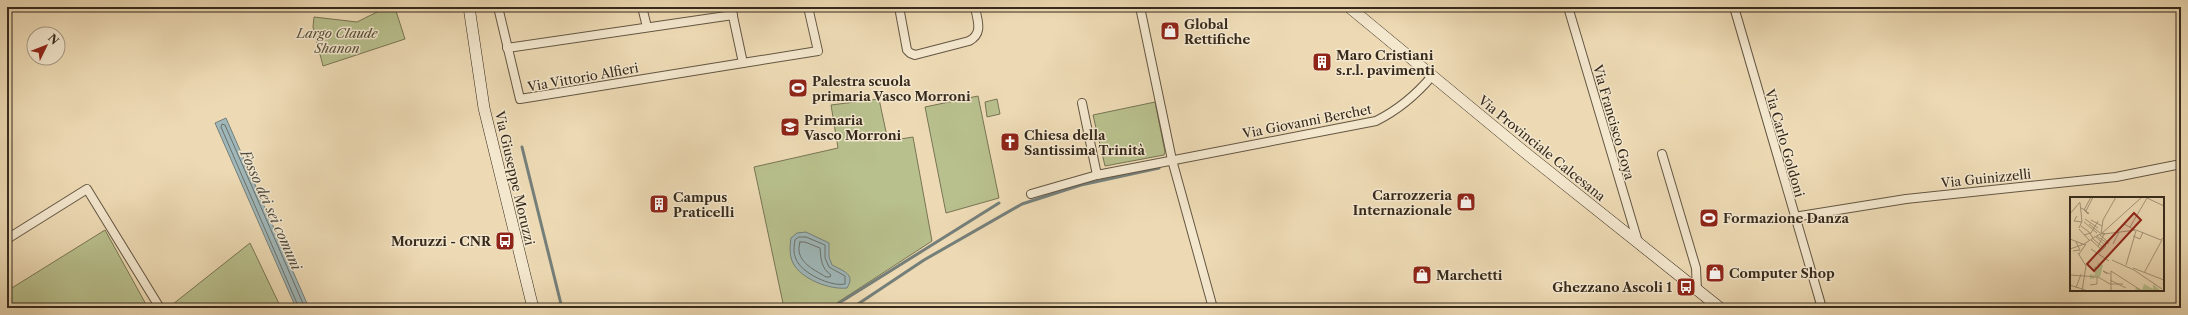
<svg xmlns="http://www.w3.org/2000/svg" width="2188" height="315" font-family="'Libre Caslon Text',serif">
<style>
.green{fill:#b8c08d;stroke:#787554}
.water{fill:#9fb7b9;stroke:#757f7a}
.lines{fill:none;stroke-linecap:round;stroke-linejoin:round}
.shore{stroke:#6b706a;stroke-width:1}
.stream{stroke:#757f7a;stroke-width:3}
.street-casing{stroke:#645642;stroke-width:10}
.secondary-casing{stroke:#372a1c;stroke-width:12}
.street{stroke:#f3e7ce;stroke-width:8}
.secondary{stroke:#f3e7ce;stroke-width:11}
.labels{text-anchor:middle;stroke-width:3;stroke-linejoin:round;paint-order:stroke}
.poi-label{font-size:13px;font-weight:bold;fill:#372a1c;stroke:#f3e7ce;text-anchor:start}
.park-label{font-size:13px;font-style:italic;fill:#575038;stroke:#f3e7ce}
.street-label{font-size:13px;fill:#372a1c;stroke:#f3e7ce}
.water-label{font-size:14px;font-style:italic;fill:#514d43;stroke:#f3e7ce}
.inset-road{fill:none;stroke:#a49477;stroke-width:1}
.view{fill:#8f2418;fill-opacity:0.15;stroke:#8f2418;stroke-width:2}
.inset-edge{fill:none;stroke:#372a1c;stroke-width:2}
</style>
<rect width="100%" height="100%" fill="#eddab4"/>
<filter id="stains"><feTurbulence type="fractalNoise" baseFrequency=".005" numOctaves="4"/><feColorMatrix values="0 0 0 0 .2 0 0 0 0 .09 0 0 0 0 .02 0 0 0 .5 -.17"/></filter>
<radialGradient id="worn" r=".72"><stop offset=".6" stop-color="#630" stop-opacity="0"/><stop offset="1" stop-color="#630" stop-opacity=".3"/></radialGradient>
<g class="green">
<polygon points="387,7 395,8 405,39 323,66 313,27 314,17 357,22"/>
<polygon points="978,96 999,198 946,213 925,107"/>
<polygon points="879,99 888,141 913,137 932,241 829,308 784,308 754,167 838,148 831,105"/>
<polygon points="997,99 1000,114 987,117 985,102"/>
<polygon points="1155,102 1165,152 1164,155 1105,166 1093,115"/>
<polygon points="105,230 148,308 9,308 7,305 7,291"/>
<polygon points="250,243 281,308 168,308"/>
</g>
<g class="water">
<polygon points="226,118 309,308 296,308 215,123"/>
<path d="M806,232L829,243V257L832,265C843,271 856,274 847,288C830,290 801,279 793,263C789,255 790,246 791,238L797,233Z"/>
</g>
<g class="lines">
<g class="shore">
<path d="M799,237H806L825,245V258L829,267L845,276V284C831,287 801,273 796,259C793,253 794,247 795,240Z"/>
<path d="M800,242H805L820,248C821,259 821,268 831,275L830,277H826C813,269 794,261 800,242Z"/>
<polyline points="299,308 221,127 222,124 225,125 305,308"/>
</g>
<g class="stream">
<polyline points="522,147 562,308"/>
<polyline points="831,308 999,203"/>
<polyline points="852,308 924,260 1022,204 1081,185 1159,168"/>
</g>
<g class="street-casing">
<g id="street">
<polyline points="498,7 520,99 743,63"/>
<polyline points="642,7 647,27"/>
<polyline points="731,7 743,63 818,51 808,7"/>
<path d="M899,7L907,50L910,53L915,55L969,41C984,33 977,20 975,7"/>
<polyline points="1140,7 1172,160 1213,308"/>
<polyline points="1568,7 1638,242"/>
<polyline points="1734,7 1822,308"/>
<polyline points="507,48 733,15"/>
<polyline points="1082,103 1097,175"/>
<polyline points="1662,154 1696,268 1697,290"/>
<path d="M1031,194L1097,175L1376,121C1398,110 1416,95 1432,76"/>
<polyline points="1794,217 1906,199 2116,177 2181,164"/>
<polyline points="7,239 87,189 160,308"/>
</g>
</g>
<g class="secondary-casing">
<g id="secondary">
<polyline points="469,7 484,108 533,308"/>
<polyline points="1349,7 1522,150 1720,308"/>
</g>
</g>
<use href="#street" class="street"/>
<use href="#secondary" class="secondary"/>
</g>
<defs>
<g id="shop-square" transform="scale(1)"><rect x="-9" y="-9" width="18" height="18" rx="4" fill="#8f2418" stroke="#f3e7ce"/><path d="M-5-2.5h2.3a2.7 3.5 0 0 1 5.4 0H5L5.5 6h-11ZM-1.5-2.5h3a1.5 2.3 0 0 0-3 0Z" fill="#fff"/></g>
<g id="building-square" transform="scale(1)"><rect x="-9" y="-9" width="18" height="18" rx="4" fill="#8f2418" stroke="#f3e7ce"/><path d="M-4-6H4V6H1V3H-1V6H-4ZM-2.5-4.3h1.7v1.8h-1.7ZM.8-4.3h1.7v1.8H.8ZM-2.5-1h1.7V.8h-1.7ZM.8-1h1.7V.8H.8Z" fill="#fff"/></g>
<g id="stadium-square" transform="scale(1)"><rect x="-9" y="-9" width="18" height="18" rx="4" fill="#8f2418" stroke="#f3e7ce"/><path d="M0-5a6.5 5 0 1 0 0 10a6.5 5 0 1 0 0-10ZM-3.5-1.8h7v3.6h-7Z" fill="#fff"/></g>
<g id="school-square" transform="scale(1)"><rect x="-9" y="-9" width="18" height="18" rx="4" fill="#8f2418" stroke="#f3e7ce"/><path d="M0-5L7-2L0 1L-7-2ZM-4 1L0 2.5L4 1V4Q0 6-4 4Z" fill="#fff"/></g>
<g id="church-square" transform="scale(1)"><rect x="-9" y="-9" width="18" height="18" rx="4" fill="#8f2418" stroke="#f3e7ce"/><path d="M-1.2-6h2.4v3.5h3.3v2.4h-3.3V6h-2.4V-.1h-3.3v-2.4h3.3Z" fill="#fff"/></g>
<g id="bus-square" transform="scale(1)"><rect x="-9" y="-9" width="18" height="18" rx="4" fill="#8f2418" stroke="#f3e7ce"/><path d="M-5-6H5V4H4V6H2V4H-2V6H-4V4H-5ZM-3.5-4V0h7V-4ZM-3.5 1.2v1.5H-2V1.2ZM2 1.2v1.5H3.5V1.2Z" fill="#fff"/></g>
</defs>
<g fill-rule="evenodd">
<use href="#shop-square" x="1170" y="31"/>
<use href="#building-square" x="1322" y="62"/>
<use href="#stadium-square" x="798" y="88"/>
<use href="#school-square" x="790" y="127"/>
<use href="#church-square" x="1010" y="142"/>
<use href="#shop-square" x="1466" y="202"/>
<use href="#building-square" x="659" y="204"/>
<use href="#stadium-square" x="1709" y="218"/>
<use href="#bus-square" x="505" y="241"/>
<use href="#shop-square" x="1715" y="273"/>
<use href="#shop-square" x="1422" y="275"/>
<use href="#bus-square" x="1686" y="287"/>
</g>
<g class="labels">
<g class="poi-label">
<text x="1184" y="29">Global<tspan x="1184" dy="15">Rettifiche</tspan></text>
<text x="1336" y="60">Maro Cristiani<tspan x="1336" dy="15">s.r.l. pavimenti</tspan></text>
<text x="812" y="86">Palestra scuola<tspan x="812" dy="15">primaria Vasco Morroni</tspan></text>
<text x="804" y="125">Primaria<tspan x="804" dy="15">Vasco Morroni</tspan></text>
<text x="1024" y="140">Chiesa della<tspan x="1024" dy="15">Santissima Trinità</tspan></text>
<text x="1452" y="200" text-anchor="end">Carrozzeria<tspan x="1452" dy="15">Internazionale</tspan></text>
<text x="673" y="202">Campus<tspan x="673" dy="15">Praticelli</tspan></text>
<text x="1723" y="223">Formazione Danza</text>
<text x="491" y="246" text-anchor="end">Moruzzi - CNR</text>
<text x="1729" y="278">Computer Shop</text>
<text x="1436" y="280">Marchetti</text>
<text x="1672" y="292" text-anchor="end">Ghezzano Ascoli 1</text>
</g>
<g class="park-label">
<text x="337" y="38">Largo Claude<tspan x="337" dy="15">Shanon</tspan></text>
</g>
<g class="street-label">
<text transform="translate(583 77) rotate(-10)" y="5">Via Vittorio Alfieri</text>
<text transform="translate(1307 121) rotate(-11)" y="5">Via Giovanni Berchet</text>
<text transform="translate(1614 122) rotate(74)" y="5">Via Francisco Goya</text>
<text transform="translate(1785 143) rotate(74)" y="5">Via Carlo Goldoni</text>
<text transform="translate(1542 148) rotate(39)" y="5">Via Provinciale Calcesana</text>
<text transform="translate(515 178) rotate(77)" y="5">Via Giuseppe Moruzzi</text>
<text transform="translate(1986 178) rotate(-6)" y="5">Via Guinizzelli</text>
</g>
<g class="water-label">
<text transform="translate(271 210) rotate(66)" y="5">Fosso dei sei comuni</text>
</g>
</g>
<g transform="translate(2070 197)">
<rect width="94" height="94" fill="#eddab4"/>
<path d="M28,66L33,68L30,80L21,78L26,81L20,82V77L25,78L24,69L27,70ZM74,87L83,92V87L91,94H65L66,90L72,93Z" fill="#b8c08d"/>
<path class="inset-road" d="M46,0L33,23L31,37L72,0M77,1L94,9M11,11L15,13L18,16H19L18,17L14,13M14,13L21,0M16,14L23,0M0,17L10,5M7,19L4,24L12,25M15,22L28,31M21,23L32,29M14,25L27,36M19,27L30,36M54,27L65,33M11,29L19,35L23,41M60,30L77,1M9,31L12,24L10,6M9,32L19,43M34,37L66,33L91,43L94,40M14,38L21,36L28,24M30,38L38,45V47M27,39L38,47M63,39L70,42L73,35M26,40L36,49L29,56M0,42L15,48M23,42L33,50M21,43L31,52M14,47L28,38L34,36L35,37H32M43,47L49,35M28,50L34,37M0,52L14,47M21,52L39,64M3,54L10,53L6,45M8,56L16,69L12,94M9,57L16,47M42,63L64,73L92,92M56,68L66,34M63,71L94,83M74,76L92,43M37,77L33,74L40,77M0,78L28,80L40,87M40,83L56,91M40,87H53M0,88L18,94M20,88L27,87V80M6,91L11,77M41,94V74L72,94"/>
<path class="view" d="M64,16L71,23L24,74L17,67Z"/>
<rect width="94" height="94" class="inset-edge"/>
</g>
<rect width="2188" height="315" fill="none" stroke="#eddab4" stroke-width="24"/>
<rect x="8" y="8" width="2172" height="299" fill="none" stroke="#372a1c" stroke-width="2"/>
<rect x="12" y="12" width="2164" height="291" fill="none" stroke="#372a1c"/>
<g transform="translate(46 46) rotate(47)"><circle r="19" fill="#f3e7ce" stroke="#a89b87"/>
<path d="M0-3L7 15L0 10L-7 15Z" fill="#8f2418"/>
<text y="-6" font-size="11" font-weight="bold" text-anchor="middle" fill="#372a1c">N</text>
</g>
<rect width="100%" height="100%" filter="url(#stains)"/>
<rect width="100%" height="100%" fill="url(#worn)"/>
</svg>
